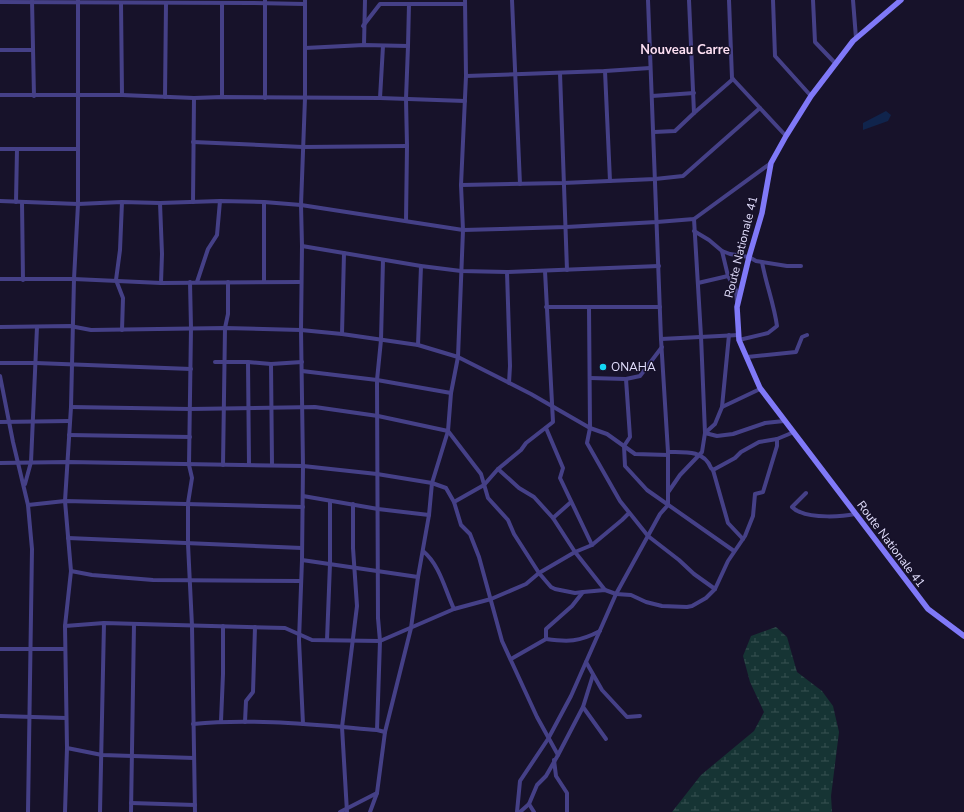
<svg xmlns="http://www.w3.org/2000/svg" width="964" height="812" font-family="'Nunito Sans',sans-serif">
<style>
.wetland{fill:url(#wetland-marsh)}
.water{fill:#10244c}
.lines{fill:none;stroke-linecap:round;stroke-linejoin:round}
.street{stroke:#454087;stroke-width:4}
.secondary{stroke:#8079f8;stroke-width:5.5}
.poi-dot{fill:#13d7f3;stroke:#17122a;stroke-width:1.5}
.labels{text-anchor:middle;stroke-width:3;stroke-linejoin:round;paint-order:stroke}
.street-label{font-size:12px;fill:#e2defd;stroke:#17122a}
.poi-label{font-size:12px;fill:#e2defd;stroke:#17122a;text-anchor:start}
.neighbourhood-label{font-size:13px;font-weight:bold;fill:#fddff2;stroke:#17122a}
</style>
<defs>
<pattern id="wetland-marsh" width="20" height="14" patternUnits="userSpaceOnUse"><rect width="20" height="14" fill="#163434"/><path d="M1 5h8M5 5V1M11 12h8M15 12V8" fill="none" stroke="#385152"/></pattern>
</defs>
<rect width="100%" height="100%" fill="#17122a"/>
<polygon class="wetland" points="776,627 787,637 797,672 822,691 833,706 839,732 831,796 832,812 672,812 701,775 754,731 764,712 750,682 743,656 751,636"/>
<polygon class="water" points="886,111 891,115 888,121 863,130 863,123"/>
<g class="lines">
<g class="street">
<polyline points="32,0 34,96"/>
<polyline points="512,0 520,184"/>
<polyline points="689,0 694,113"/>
<polyline points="729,0 732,78 786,136"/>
<polyline points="773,0 775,56 811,96"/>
<polyline points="813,0 815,42 836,64"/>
<polyline points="853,0 856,38"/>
<polyline points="0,2 250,3 305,4"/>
<polyline points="121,3 122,95"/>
<polyline points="363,26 380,4 465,4"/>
<polyline points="364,45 365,0"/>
<polyline points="305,48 364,45 408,46"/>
<polyline points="0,50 33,50"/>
<polyline points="605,71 610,181"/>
<polyline points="560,73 567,270"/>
<polyline points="466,76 605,71 650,68"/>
<polyline points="0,95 122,95 194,98 222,97 380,98 465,101"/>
<polyline points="652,96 694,93"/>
<polyline points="165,97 166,3"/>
<polyline points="222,97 222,3"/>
<polyline points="265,98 265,0"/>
<polyline points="380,98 383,46"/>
<polyline points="654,132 675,131 694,113 733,79"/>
<polyline points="193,142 303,147 407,146"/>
<polyline points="0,149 78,149"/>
<polyline points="461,185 563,183 655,179 683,176 760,108"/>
<polyline points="0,201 78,204 122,202 160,203 220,201 264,202 301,205 463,230 566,227 657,222 694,219 771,163"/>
<polyline points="16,202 17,149"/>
<polyline points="22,202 23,280"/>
<polyline points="193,202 194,98"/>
<polyline points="264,202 264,282"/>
<polyline points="160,203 162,254 161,283"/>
<polyline points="406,221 407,146 406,99 408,46 409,4"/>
<polyline points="694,231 709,240 722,251 730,254 749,257 756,261 787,266 801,266"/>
<polyline points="302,246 421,266 461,271 507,272 659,266"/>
<polyline points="722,251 728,276 736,290 737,302"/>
<polyline points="507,272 510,366 509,383"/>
<polyline points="0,279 74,279 161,283 301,282"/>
<polyline points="190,282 191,328 189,465 192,478 188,503 188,544 192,626 195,812"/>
<polyline points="197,282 208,249 217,235 220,201"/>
<polyline points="698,283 728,276"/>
<polyline points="546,307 660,307"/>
<polyline points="589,307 590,428 587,443 620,501 648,536 679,560 694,574 715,589 728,561 745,536 753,516 755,494 763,492 777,446 777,439"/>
<polyline points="0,327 70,326 91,330 225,328 301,330 342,334 418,345 458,357 531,394 590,428 607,434 635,454 668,455"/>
<polyline points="122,330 123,298 116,280 120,250 122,202"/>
<polyline points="342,334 344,253"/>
<polyline points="661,339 739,335"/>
<path d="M739,340L768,333L777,326C774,304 766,284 762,262"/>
<polyline points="418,345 421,266"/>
<polyline points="747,357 796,352 802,337 807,335"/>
<polyline points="215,362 248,362 271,364 302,362"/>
<polyline points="248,362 249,465"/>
<polyline points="0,363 36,363 191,369"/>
<polyline points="271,364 272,465"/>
<polyline points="302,371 377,380 451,393"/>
<polyline points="0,376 13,442 28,505 32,549 28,812"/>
<polyline points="590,378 626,379 640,376 662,347"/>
<polyline points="626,379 630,437 624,446 625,466 647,490 734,551"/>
<polyline points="71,407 190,409 315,407 378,416 448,431 481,474 488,498 508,520 514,534 539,573 551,587 555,589 575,593 583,592"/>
<polyline points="722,407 760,389"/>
<polyline points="0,422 70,421"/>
<polyline points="546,428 563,468 560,478 592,545"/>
<polyline points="705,433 715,424 722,407 729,335"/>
<polyline points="705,433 717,436 733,434 765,423 784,421"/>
<polyline points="69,435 190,437"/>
<path d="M668,452C685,452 704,450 711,468L713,470L735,458L741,452L759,442L777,439L794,432"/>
<polyline points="0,463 68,462 303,466 377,474 432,483 446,488 454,502 461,525 470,534 479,557 502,641 537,717 558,755"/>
<polyline points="223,465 225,328 228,314 228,282"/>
<polyline points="498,469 519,488 534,497 553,518 575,552 605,590"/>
<polyline points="713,470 728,523 743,539"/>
<polyline points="25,484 31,462 37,327"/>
<polyline points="669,491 680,475 702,452 705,433 701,336 694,219"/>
<path d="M806,493L792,507C794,509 797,511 800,512C813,518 841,517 855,514"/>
<polyline points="303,496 378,509 429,515"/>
<polyline points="454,502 484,485 498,469 521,450 526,443 553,422 545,271"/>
<polyline points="28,505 65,501 303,507"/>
<polyline points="553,518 571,502"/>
<polyline points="68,538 302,548"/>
<path d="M423,551C440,565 445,590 454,609"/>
<polyline points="302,560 418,577"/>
<polyline points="71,571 92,575 153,580 301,581"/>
<polyline points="65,626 104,623 285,628 312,640 380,641 454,609 491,599 526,584 539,573 575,552 592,545 622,520 629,513"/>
<path d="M546,639C568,642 579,642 600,631"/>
<polyline points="327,640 330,564 330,501"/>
<polyline points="0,649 65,649"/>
<polyline points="511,659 546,639 546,629 572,606 583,592 605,590 616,594 631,595 646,602 662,606 687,607 692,606 706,598 715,589"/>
<polyline points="586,662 602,690 627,717 640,716"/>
<polyline points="583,707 606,739"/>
<polyline points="0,716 66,718"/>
<polyline points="221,721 223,674 223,626"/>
<polyline points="245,722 246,701 253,692 255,627"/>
<path d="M193,724C254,718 316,725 377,730L385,732"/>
<polyline points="303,724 299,640 302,560 303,466 301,330 302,246 301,205 305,98 305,0"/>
<polyline points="377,730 380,641 378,618 377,380 381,340 383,260"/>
<polyline points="67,748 102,755 194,758"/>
<polyline points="554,760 556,776 567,793 567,812"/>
<polyline points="131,803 195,805"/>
<polyline points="529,804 534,812"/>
<polyline points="65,812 67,748 65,626 71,571 65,501 71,407 74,279 78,204 78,0"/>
<polyline points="100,812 104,623"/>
<polyline points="131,812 134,624"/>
<polyline points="340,812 377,793"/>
<polyline points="347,812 342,727 357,606 353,548 353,504"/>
<polyline points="370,812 377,793 385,732 411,628 418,577 429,515 432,483 448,431 451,393 458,357 463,230 461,185 466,76 465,0"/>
<polyline points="517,812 520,781 548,739 571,696 616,594 660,514 668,505 668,452 661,339 648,0"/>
<polyline points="520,812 529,804 537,785 546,776 558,755 583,707 593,675"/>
</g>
<polyline class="secondary" points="901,0 853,41 811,96 786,136 771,163 762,213 749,257 737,307 739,340 760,388 928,609 964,636"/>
</g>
<circle class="poi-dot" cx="603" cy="367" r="4"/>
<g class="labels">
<g class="street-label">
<text transform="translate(741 247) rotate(-76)" y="4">Route Nationale 41</text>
<text transform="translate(891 544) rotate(53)" y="4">Route Nationale 41</text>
</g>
<g class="poi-label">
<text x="611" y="371">ONAHA</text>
</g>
<g class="neighbourhood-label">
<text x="685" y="54">Nouveau Carre</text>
</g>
</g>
</svg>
